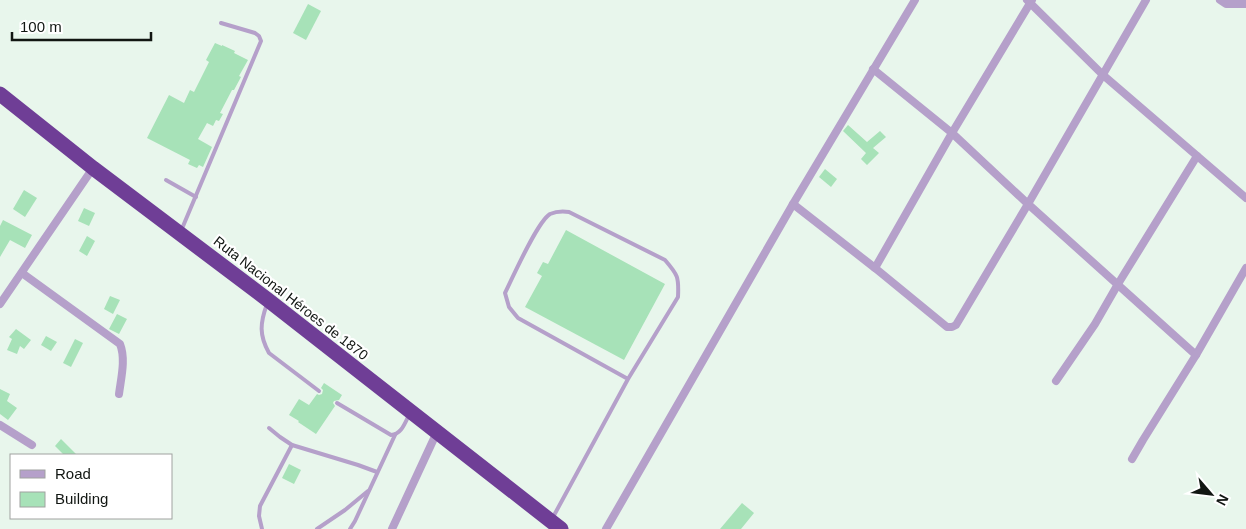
<svg xmlns="http://www.w3.org/2000/svg" width="1246" height="529" font-family="Helvetica,sans-serif">
<style>
.building{fill:#a7e2b8}
.lines{fill:none;stroke-linecap:round;stroke-linejoin:round}
.lane{stroke:#b5a0ca;stroke-width:4}
.street{stroke:#b5a0ca;stroke-width:8}
.highway{stroke:#6f3e96;stroke-width:15}
.labels{text-anchor:middle;stroke-width:4.5;stroke-linejoin:round;paint-order:stroke}
.street-label{font-size:14px;fill:#111612;stroke:#fff}
</style>
<rect width="100%" height="100%" fill="#e8f6ec"/>
<g class="building">
<polygon points="308,4 321,11 306,40 293,33"/>
<polygon points="215,43 222,46 222,45 235,51 234,53 248,60 239,76 241,77 234,90 232,90 220,113 223,114 219,121 216,120 213,126 207,123 198,139 212,147 203,167 199,165 197,168 188,164 190,160 147,138 169,95 184,103 190,90 194,92 209,62 206,60"/>
<polygon points="848,125 867,142 880,131 886,137 873,148 879,153 867,165 861,159 866,153 843,131"/>
<polygon points="825,169 837,179 831,187 819,177"/>
<polygon points="24,190 37,198 25,217 13,209"/>
<polygon points="84,208 95,213 89,226 78,221"/>
<polygon points="3,220 32,235 25,248 10,240 0,257 0,226"/>
<polygon points="566,230 665,284 624,360 525,307 542,276 537,273 543,262 548,264"/>
<polygon points="87,236 95,241 87,256 79,251"/>
<polygon points="110,296 120,300 113,314 104,309"/>
<polygon points="117,314 127,319 119,334 109,329"/>
<polygon points="16,329 31,340 24,349 20,346 17,354 7,350 12,339 9,337"/>
<polygon points="46,336 57,342 51,351 41,345"/>
<polygon points="75,339 83,343 71,367 63,363"/>
<polygon points="324,383 342,395 339,400 334,401 333,403 335,406 316,434 298,422 299,421 289,415 299,399 309,405 317,394 319,395 322,394 323,390 321,388"/>
<polygon points="0,389 10,394 7,401 17,408 8,420 0,414"/>
<polygon points="61,439 77,455 64,455 55,446"/>
<polygon points="289,464 301,470 294,484 282,478"/>
<polygon points="742,503 754,513 741,529 720,529"/>
</g>
<g class="lines">
<g class="lane">
<polyline points="166,180 196,197"/>
<polyline points="181,231 261,41 259,36 255,33 221,23"/>
<path d="M267,304C260,323 259,335 269,353L319,391"/>
<path d="M337,403L391,435C401,435 405,423 409,415"/>
<polyline points="269,428 280,437 292,445 358,465 377,472"/>
<path d="M552,519L628,379L678,297C679,277 678,275 665,260L569,212C562,211 557,211 550,214C537,222 513,277 505,293L509,307L518,318L628,379"/>
<polyline points="262,529 259,516 260,506 292,445"/>
<polyline points="317,529 345,510 368,491"/>
<polyline points="350,529 355,521 395,435"/>
</g>
<g class="street">
<polyline points="1027,0 1103,75 1246,198"/>
<polyline points="1220,0 1226,4 1246,4"/>
<polyline points="873,69 952,133 1028,204 1196,355"/>
<polyline points="793,204 875,268 947,327 952,327 956,325 1028,204 1146,0"/>
<polyline points="875,268 952,133 1032,0"/>
<path d="M22,273L120,344C126,359 121,378 119,394"/>
<polyline points="0,304 93,168"/>
<polyline points="1056,381 1095,324 1118,284 1197,156"/>
<polyline points="0,425 32,445"/>
<polyline points="1132,459 1143,440 1196,355 1246,268"/>
<polyline points="392,529 437,432"/>
<polyline points="606,529 793,204 915,0"/>
</g>
<polyline class="highway" points="0,94 93,168 268,300 561,529"/>
</g>
<g class="labels">
<g class="street-label">
<text transform="translate(291 298) rotate(38)" y="5">Ruta Nacional Héroes de 1870</text>
</g>
</g>
<rect x="10" y="454" width="162" height="65" fill="#ffffff" stroke="#a0a2a0"/>
<rect x="20" y="470" width="25" height="8" fill="#b5a0ca" stroke="#a0a2a0"/>
<text x="55" y="479" font-size="15" fill="#111612">Road</text>
<rect x="20" y="492" width="25" height="15" fill="#a7e2b8" stroke="#a0a2a0"/>
<text x="55" y="504" font-size="15" fill="#111612">Building</text>
<g transform="translate(1211 494) rotate(118)" stroke="#ffffff" stroke-width="4" paint-order="stroke">
<path d="M0-4L9 19L0 12L-9 19Z" fill="#111612"/>
<text y="-8" font-size="14" font-weight="bold" text-anchor="middle" fill="#111612">N</text>
</g>
<path d="M12 32v8h139v-8" fill="none" stroke="#111612" stroke-width="2.5"/>
<text x="20" y="32" font-size="15" fill="#111612" stroke="#ffffff" stroke-width="4" paint-order="stroke">100 m</text>
</svg>
